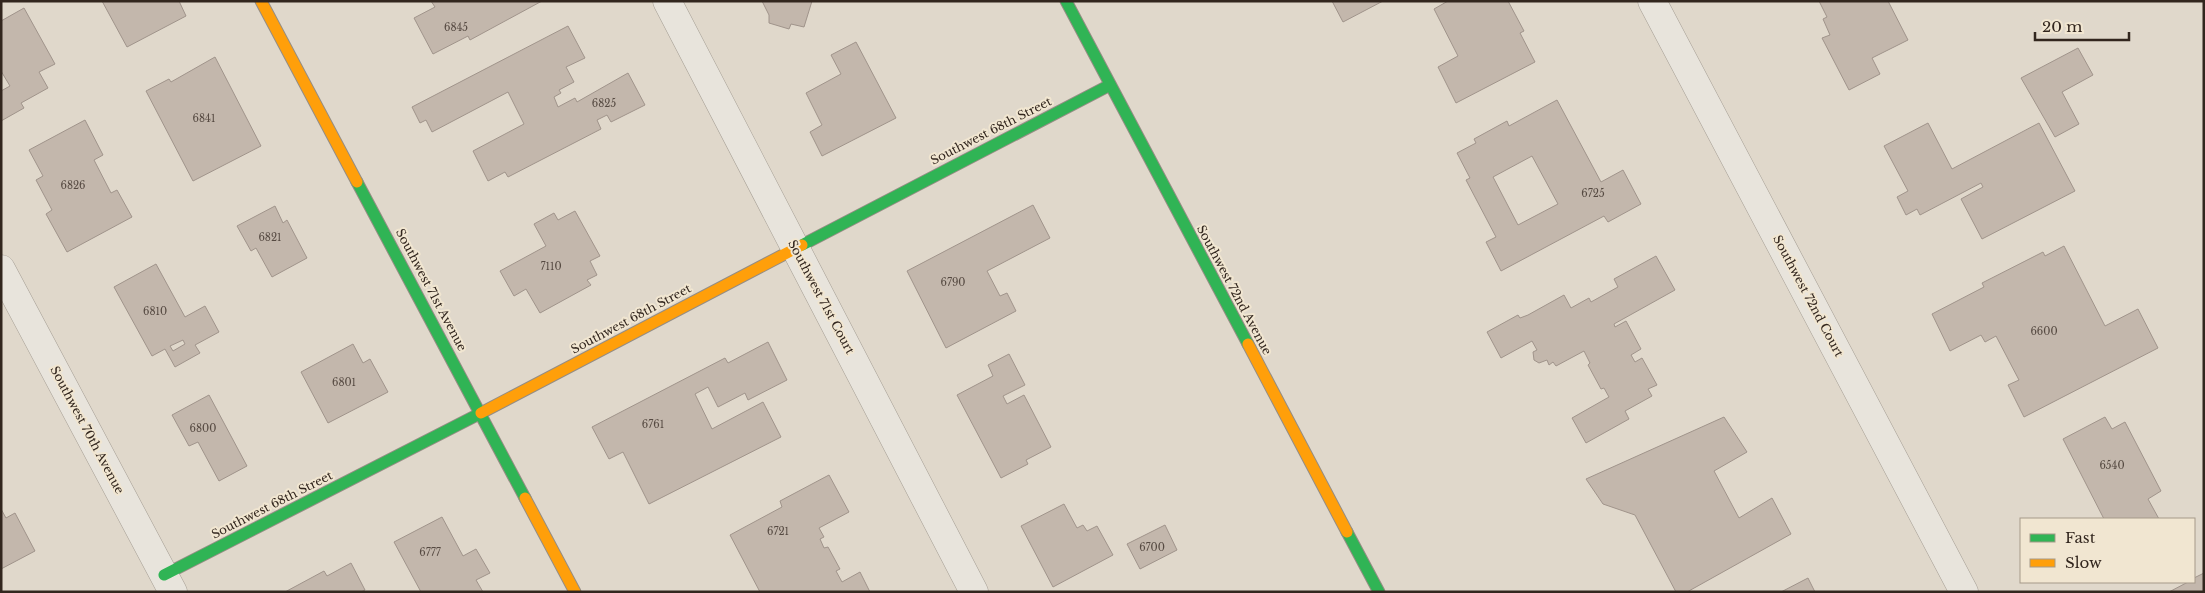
<svg xmlns="http://www.w3.org/2000/svg" width="2205" height="593" font-family="'Libre Baskerville',serif">
<style>
.building{fill:#c3b7ac;stroke:#a0948b;fill-rule:evenodd}
.lines{fill:none;stroke-linecap:round;stroke-linejoin:round}
.street-casing{stroke:#a59e94;stroke-width:29}
.fast-casing{stroke:#958d84;stroke-width:13}
.slow-casing{stroke:#958d84;stroke-width:13}
.street{stroke:#e8e4dc;stroke-width:28}
.fast{stroke:#30b455;stroke-width:11}
.slow{stroke:#ff9f0a;stroke-width:11}
.labels{text-anchor:middle;stroke-width:4;stroke-linejoin:round;paint-order:stroke}
.number-label{font-size:10px;fill:#564a42}
.street-label{font-size:12px;fill:#32261e;stroke:#f1e6d1}
</style>
<rect width="100%" height="100%" fill="#e0d8cb"/>
<g class="building">
<polygon points="102,1 179,1 186,16 127,47"/>
<polygon points="431,1 542,1 470,40 468,36 433,54 414,18 435,7"/>
<polygon points="762,1 812,1 804,27 791,24 789,29 769,23 769,15"/>
<polygon points="1332,1 1383,1 1343,22"/>
<polygon points="1448,1 1508,1 1524,31 1520,33 1535,62 1456,103 1438,67 1458,56 1434,9"/>
<polygon points="1819,1 1888,1 1908,40 1872,58 1880,74 1849,90 1822,38 1830,35 1823,19 1827,17"/>
<polygon points="24,8 55,64 39,72 48,88 21,103 24,108 1,121 1,91 10,86 1,71 1,21"/>
<polygon points="568,26 585,58 566,67 574,82 559,90 561,93 554,97 558,107 575,98 577,102 628,73 645,105 611,122 607,115 597,120 601,129 508,177 505,172 488,181 473,151 524,124 508,92 432,132 426,120 420,123 412,107"/>
<polygon points="856,42 896,118 822,156 810,132 822,125 806,93 841,74 831,55"/>
<polygon points="2078,48 2093,75 2062,92 2079,124 2055,137 2021,78"/>
<polygon points="215,57 261,146 193,181 146,91 169,79 171,82"/>
<path d="M1557,100L1601,182L1623,170L1641,204L1608,222L1604,216L1501,271L1486,242L1496,237L1466,180L1470,178L1457,153L1476,143L1474,139L1507,121L1509,126ZM1532,156L1558,204L1518,225L1493,177Z"/>
<polygon points="85,120 103,155 94,160 111,193 117,190 132,217 67,252 46,214 52,210 36,180 43,176 29,150"/>
<polygon points="1928,123 1952,169 2039,123 2075,191 1982,239 1961,199 1983,187 1981,183 1920,215 1917,209 1906,215 1897,197 1908,191 1884,146"/>
<polygon points="1033,205 1050,238 987,271 1000,296 1007,293 1016,311 946,348 907,271"/>
<polygon points="275,206 283,223 287,220 307,258 272,277 256,248 251,251 237,226"/>
<polygon points="575,211 600,256 590,261 597,275 587,280 591,285 540,313 526,289 514,296 500,271 546,246 534,224 554,213 558,220"/>
<polygon points="2064,246 2105,326 2138,309 2158,348 2024,417 2008,385 2019,380 1996,336 1985,342 1981,335 1950,351 1932,314 1984,287 1982,283 2043,252 2045,256"/>
<polygon points="1656,256 1675,290 1614,324 1615,327 1626,321 1641,349 1631,355 1635,362 1642,358 1657,385 1648,389 1652,396 1625,411 1629,419 1586,443 1572,418 1609,397 1604,388 1601,389 1588,365 1590,363 1584,351 1556,366 1553,362 1549,365 1547,360 1539,363 1534,360 1533,352 1537,350 1532,341 1501,358 1487,332 1518,315 1520,318 1528,315 1564,295 1571,308 1589,298 1591,302 1618,287 1614,279"/>
<path d="M156,264L185,317L205,306L219,332L195,345L200,353L175,367L165,349L152,356L114,287ZM183,340L185,344L173,351L170,346Z"/>
<polygon points="768,342 787,380 748,400 745,393 718,407 708,387 695,394 712,429 763,402 781,437 649,504 623,452 609,459 592,427 725,358 728,363"/>
<polygon points="353,344 363,363 370,359 388,392 328,423 301,372"/>
<polygon points="1009,354 1025,385 1003,396 1007,404 1024,395 1051,447 1026,460 1028,464 1001,478 957,395 993,376 988,365"/>
<polygon points="209,395 247,466 219,481 198,442 189,446 172,415"/>
<polygon points="1724,417 1747,452 1714,471 1739,518 1772,498 1791,534 1687,592 1676,592 1635,515 1603,504 1586,479"/>
<polygon points="2105,417 2112,429 2125,422 2161,491 2148,499 2159,519 2104,519 2063,439"/>
<polygon points="829,475 849,512 819,528 824,537 820,539 824,548 828,547 840,569 836,571 842,582 860,572 870,592 760,592 730,535 782,507 780,501"/>
<polygon points="1064,504 1077,528 1083,525 1087,531 1097,526 1113,555 1053,587 1021,526"/>
<polygon points="1,509 6,518 15,513 35,551 1,569"/>
<polygon points="442,517 463,556 476,549 490,573 476,580 483,592 421,592 394,542"/>
<polygon points="1165,525 1177,550 1140,569 1127,544"/>
<polygon points="351,563 365,590 361,592 285,592 324,571 327,576"/>
<polygon points="2204,573 2204,592 2169,592 2188,582 2194,582 2194,578"/>
<polygon points="1808,578 1815,592 1781,592"/>
</g>
<g class="lines">
<g class="street-casing">
<g id="street">
<polyline points="667,1 974,592"/>
<polyline points="1652,1 1964,592"/>
<polyline points="1,269 173,592"/>
</g>
</g>
<g class="fast-casing">
<g id="fast">
<polyline points="1066,1 1248,344"/>
<polyline points="357,182 525,498"/>
<polyline points="802,245 1110,85"/>
<polyline points="1347,532 1379,592"/>
<polyline points="164,575 481,413"/>
</g>
</g>
<g class="slow-casing">
<g id="slow">
<polyline points="261,1 357,182"/>
<polyline points="1248,344 1347,532"/>
<polyline points="481,413 802,245"/>
<polyline points="525,498 575,592"/>
</g>
</g>
<use href="#street" class="street"/>
<use href="#fast" class="fast"/>
<use href="#slow" class="slow"/>
</g>
<g class="labels">
<g class="number-label">
<text x="456" y="31">6845</text>
<text x="604" y="107">6825</text>
<text x="204" y="122">6841</text>
<text x="73" y="189">6826</text>
<text x="1593" y="197">6725</text>
<text x="270" y="241">6821</text>
<text x="551" y="270">7110</text>
<text x="953" y="286">6790</text>
<text x="155" y="315">6810</text>
<text x="2044" y="335">6600</text>
<text x="344" y="386">6801</text>
<text x="653" y="428">6761</text>
<text x="203" y="432">6800</text>
<text x="2112" y="469">6540</text>
<text x="778" y="535">6721</text>
<text x="1152" y="551">6700</text>
<text x="430" y="556">6777</text>
</g>
<g class="street-label">
<text transform="translate(991 131) rotate(-27)" y="4">Southwest 68th Street</text>
<text transform="translate(431 290) rotate(62)" y="4">Southwest 71st Avenue</text>
<text transform="translate(1234 290) rotate(62)" y="4">Southwest 72nd Avenue</text>
<text transform="translate(1808 296) rotate(62)" y="4">Southwest 72nd Court</text>
<text transform="translate(821 297) rotate(62)" y="4">Southwest 71st Court</text>
<text transform="translate(631 319) rotate(-28)" y="4">Southwest 68th Street</text>
<text transform="translate(87 430) rotate(62)" y="4">Southwest 70th Avenue</text>
<text transform="translate(272 505) rotate(-27)" y="4">Southwest 68th Street</text>
</g>
</g>
<rect width="2205" height="593" fill="none" stroke="#32261e" stroke-width="5"/>
<rect x="2020" y="518" width="175" height="65" fill="#f1e6d1" stroke="#a59989"/>
<rect x="2030" y="534" width="25" height="8" fill="#30b455" stroke="#a59989"/>
<text x="2065" y="543" font-size="15" fill="#32261e">Fast</text>
<rect x="2030" y="559" width="25" height="8" fill="#ff9f0a" stroke="#a59989"/>
<text x="2065" y="568" font-size="15" fill="#32261e">Slow</text>
<path d="M2035 32v8h94v-8" fill="none" stroke="#32261e" stroke-width="2.5"/>
<text x="2042" y="32" font-size="15" fill="#32261e" stroke="#f1e6d1" stroke-width="4" paint-order="stroke">20 m</text>
</svg>
